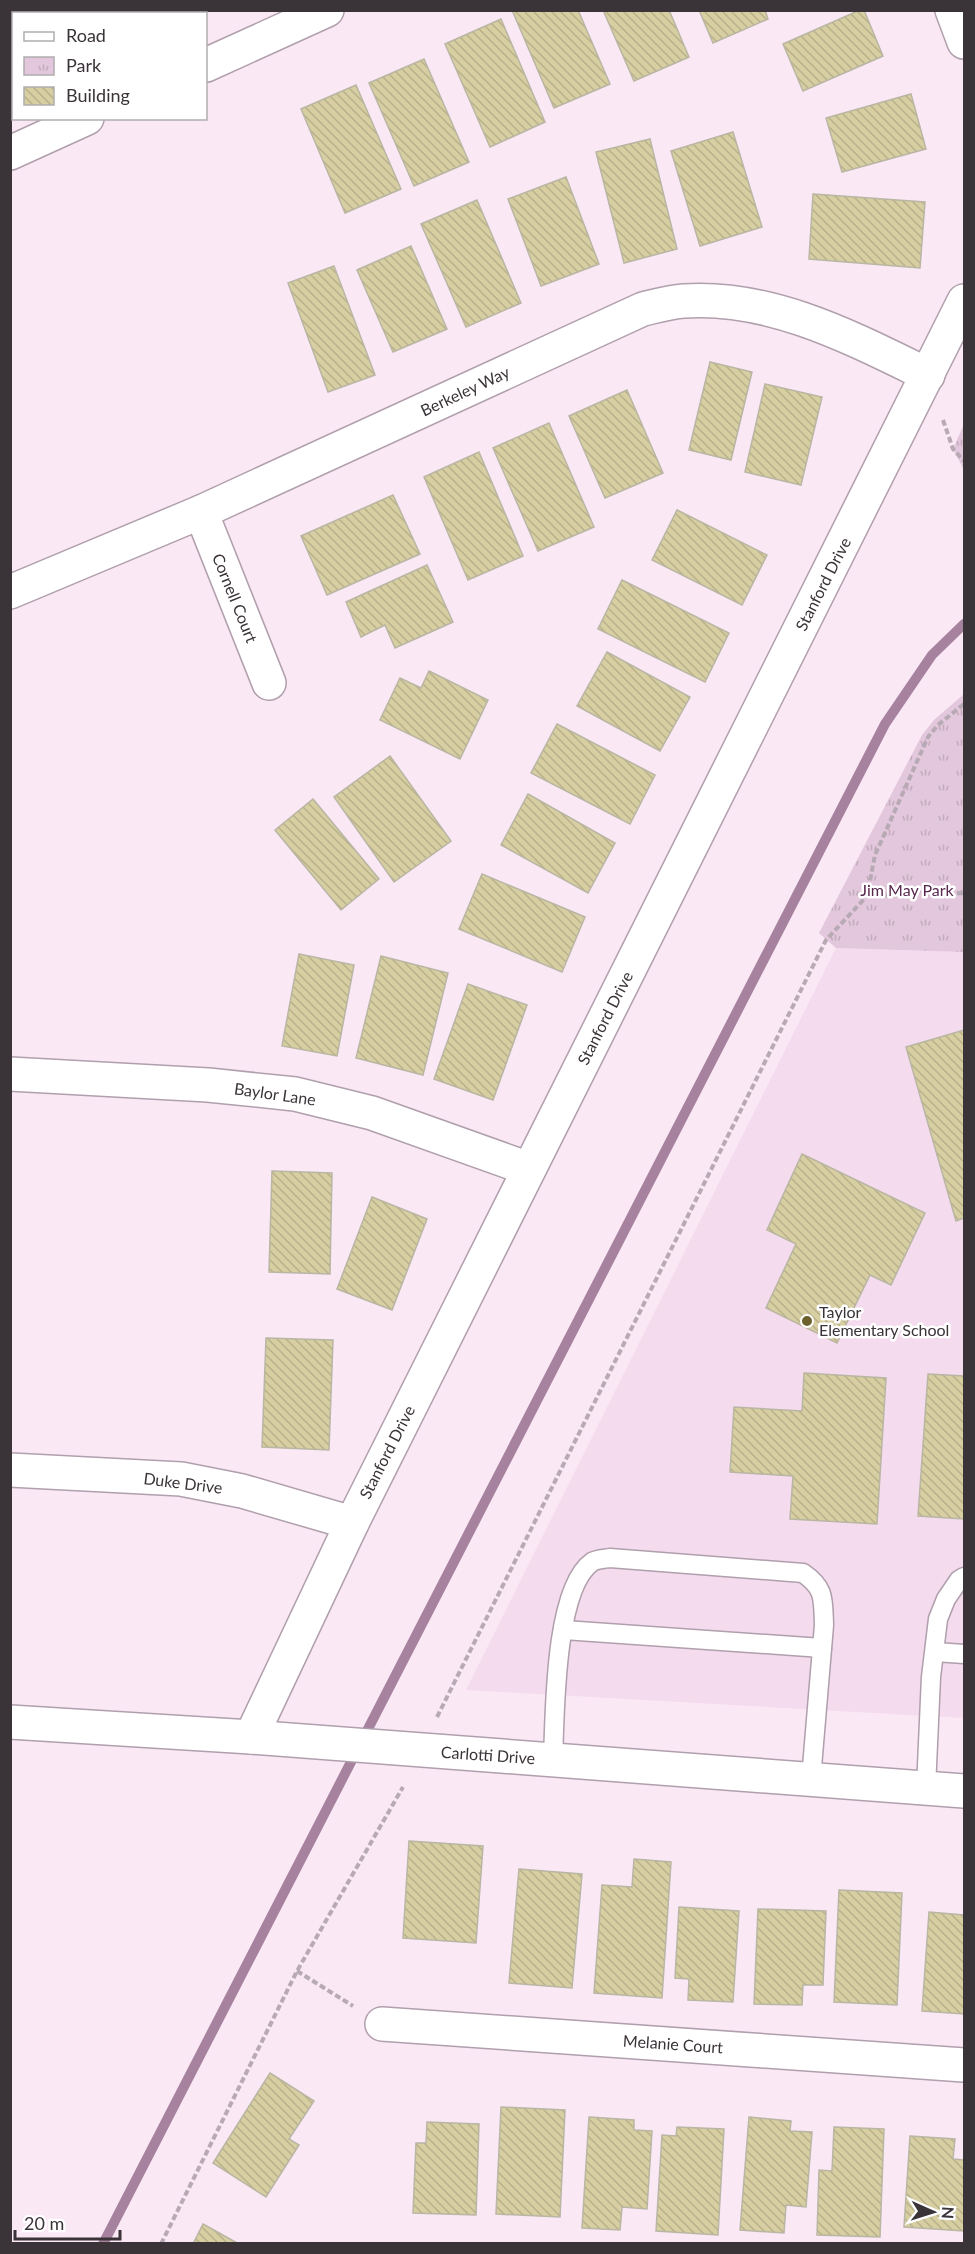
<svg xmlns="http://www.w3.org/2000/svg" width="975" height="2254" font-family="Lato,sans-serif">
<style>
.built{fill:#f4dbed}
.park{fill:url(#park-tufts)}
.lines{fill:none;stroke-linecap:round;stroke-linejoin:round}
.stream{stroke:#a7829e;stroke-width:10}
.building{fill:url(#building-back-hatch);stroke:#b9b6a3;stroke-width:1.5}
.service-casing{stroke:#b09fac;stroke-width:21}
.minor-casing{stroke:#b09fac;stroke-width:36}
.path{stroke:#b8aab4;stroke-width:4;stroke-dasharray:6 3;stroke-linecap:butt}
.service{stroke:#fff;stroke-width:18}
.minor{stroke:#fff;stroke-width:33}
.poi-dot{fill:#6c612d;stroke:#fff;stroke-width:2}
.labels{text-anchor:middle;stroke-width:5;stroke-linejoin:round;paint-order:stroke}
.street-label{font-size:16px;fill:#3a3338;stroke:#fff}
.park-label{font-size:16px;fill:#58284f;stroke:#fff}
.poi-label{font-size:16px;fill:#3a3338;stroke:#fff;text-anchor:start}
</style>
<defs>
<pattern id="park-tufts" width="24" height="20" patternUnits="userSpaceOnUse" patternTransform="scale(1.5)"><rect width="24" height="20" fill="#e3c7dc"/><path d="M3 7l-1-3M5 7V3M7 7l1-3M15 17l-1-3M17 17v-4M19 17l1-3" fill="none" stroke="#c4abbe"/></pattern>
<pattern id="building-back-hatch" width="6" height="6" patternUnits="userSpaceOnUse" patternTransform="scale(1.5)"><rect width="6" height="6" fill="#d7cea1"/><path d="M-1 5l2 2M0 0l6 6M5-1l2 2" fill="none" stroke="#b9b18b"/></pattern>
</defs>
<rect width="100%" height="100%" fill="#fae8f5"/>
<polygon class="built" points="836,948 964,952 964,1718 466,1690"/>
<g class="park">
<polygon points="964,424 964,470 953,449"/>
<polygon points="964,694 964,952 836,948 819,933 922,735 934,720"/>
</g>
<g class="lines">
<polyline class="stream" points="103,2244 885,724 932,655 964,624"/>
</g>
<g class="building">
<polygon points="512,10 578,10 610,84 554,108"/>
<polygon points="603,10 669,10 689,57 634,81"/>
<polygon points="699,10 765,10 768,19 713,43"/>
<polygon points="860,10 864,10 883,56 803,91 783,44"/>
<polygon points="501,19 545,122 490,147 445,44"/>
<polygon points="424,59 469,162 414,186 369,83"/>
<polygon points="356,85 401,189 345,213 301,109"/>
<polygon points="911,94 926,149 842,172 826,118"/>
<polygon points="733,132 762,227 700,246 671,151"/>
<polygon points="650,139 677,249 624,263 596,152"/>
<polygon points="566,177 599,264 541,286 508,199"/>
<polygon points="813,194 925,202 920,268 809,259"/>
<polygon points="477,200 521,303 466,327 421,224"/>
<polygon points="411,246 447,329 393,352 357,270"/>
<polygon points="334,266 375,375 328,392 288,283"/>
<polygon points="710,362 752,372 731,460 689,450"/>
<polygon points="765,384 822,397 801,485 745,472"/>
<polygon points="627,390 663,473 605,498 569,416"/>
<polygon points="549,423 594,527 538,551 493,448"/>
<polygon points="479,452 523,556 468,580 424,477"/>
<polygon points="393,495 420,554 327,595 301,536"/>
<polygon points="677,510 767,555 742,605 652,560"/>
<polygon points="427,565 453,622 395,648 385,625 361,637 346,602"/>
<polygon points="622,580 729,633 705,682 598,629"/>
<polygon points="607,652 690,697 660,751 577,706"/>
<polygon points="429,671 488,700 460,759 380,720 400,678 421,688"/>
<polygon points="557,724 655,775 630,824 531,773"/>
<polygon points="390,756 451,841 394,882 334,797"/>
<polygon points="528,794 615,843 588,893 501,845"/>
<polygon points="313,799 379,879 341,910 275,830"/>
<polygon points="482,874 585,917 562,972 459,929"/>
<polygon points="299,954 354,965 337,1056 282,1046"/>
<polygon points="381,956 448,973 423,1075 356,1058"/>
<polygon points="468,984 527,1005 493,1100 434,1079"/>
<polygon points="964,1030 964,1218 956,1221 906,1047"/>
<polygon points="802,1154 925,1213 891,1285 870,1275 837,1343 766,1308 796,1244 767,1230"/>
<polygon points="272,1171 332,1173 330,1274 269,1272"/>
<polygon points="372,1197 427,1219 392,1310 337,1289"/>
<polygon points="266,1338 333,1340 329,1450 262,1447"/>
<polygon points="804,1373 886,1378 877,1524 790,1519 793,1476 730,1472 734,1407 802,1411"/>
<polygon points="928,1374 964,1376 964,1519 918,1516"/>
<polygon points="409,1841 483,1846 476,1943 403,1938"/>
<polygon points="634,1859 671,1862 662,1998 594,1993 602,1885 632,1887"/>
<polygon points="519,1869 582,1874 572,1988 509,1983"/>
<polygon points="839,1890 902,1893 897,2005 834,2002"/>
<polygon points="679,1907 739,1911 733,2002 688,2000 689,1979 675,1978"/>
<polygon points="758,1909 826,1911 823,1985 803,1985 802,2005 754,2004"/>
<polygon points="929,1912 964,1915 964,2014 922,2011"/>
<polygon points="270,2073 314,2101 289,2139 299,2145 266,2197 213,2163"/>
<polygon points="501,2107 565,2110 560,2217 496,2214"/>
<polygon points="589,2117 634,2120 634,2130 652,2131 647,2209 622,2207 620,2230 582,2228"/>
<polygon points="749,2117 791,2121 790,2131 812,2132 806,2207 786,2205 784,2233 740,2230"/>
<polygon points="427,2122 479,2124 476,2215 413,2213 416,2143 426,2143"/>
<polygon points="677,2127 724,2129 718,2235 656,2231 662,2135 676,2136"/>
<polygon points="834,2127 884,2129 880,2237 817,2235 819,2170 832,2171"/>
<polygon points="910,2136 955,2139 953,2159 964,2160 964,2231 904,2227"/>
<polygon points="203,2224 239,2244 193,2244"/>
</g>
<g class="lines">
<g class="service-casing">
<g id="service">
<polyline points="564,1630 822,1648"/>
<polyline points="935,1652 964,1654"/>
<path d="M553,1759C555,1715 554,1589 592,1562C597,1559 604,1559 610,1558L803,1573C825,1588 823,1599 824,1625L811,1779"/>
<polyline points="926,1788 931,1677 938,1619 946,1599 959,1580 964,1577"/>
</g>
</g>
<g class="minor-casing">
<g id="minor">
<polyline points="952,10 964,42"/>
<polyline points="206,65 327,10"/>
<polyline points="10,153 87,118"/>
<polyline points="201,512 269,683"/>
<path d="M10,592L201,512L643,309C656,306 670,302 684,301C771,295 852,338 928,375"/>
<polyline points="10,1074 208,1085 295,1094 372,1113 529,1169"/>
<polyline points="10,1470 181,1479 242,1491 352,1523"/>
<polyline points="10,1722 251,1737 964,1791"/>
<polyline points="251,1737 352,1523 964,301"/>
<polyline points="382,2024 964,2065"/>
</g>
</g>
<g class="path">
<polyline points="943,420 953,449 964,461"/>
<polyline points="867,896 964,893"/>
<polyline points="437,1717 826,940 867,896 875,855 928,737 938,725 964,704"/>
<polyline points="297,1971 353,2006"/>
<polyline points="161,2244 297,1971 403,1787"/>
</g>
<use href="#service" class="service"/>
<use href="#minor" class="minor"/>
</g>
<circle class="poi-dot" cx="807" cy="1321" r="6"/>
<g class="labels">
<g class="street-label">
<text transform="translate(465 391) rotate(-25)" y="6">Berkeley Way</text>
<text transform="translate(823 584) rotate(-63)" y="6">Stanford Drive</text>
<text transform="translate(235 598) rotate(68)" y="6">Cornell Court</text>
<text transform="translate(605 1018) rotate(-63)" y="6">Stanford Drive</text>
<text transform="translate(275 1094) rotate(8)" y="6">Baylor Lane</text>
<text transform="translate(387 1452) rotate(-63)" y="6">Stanford Drive</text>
<text transform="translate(183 1483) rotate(7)" y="6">Duke Drive</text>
<text transform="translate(488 1755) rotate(4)" y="6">Carlotti Drive</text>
<text transform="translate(673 2044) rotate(4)" y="6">Melanie Court</text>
</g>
<g class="park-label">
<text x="907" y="896">Jim May Park</text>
</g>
<g class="poi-label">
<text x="819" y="1318">Taylor<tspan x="819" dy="18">Elementary School</tspan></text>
</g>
</g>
<rect width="975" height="2254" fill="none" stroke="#3a3338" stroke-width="24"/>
<rect x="12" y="12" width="195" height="108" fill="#ffffff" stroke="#b0adaf" stroke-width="1.5"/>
<rect x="24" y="32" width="30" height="9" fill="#ffffff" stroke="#b0adaf" stroke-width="1.5"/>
<text x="66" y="42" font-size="18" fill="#3a3338">Road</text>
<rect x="24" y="57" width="30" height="18" fill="url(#park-tufts)" stroke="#b0adaf" stroke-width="1.5"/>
<text x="66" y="72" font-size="18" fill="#3a3338">Park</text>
<rect x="24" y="87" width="30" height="18" fill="url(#building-back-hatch)" stroke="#b0adaf" stroke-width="1.5"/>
<text x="66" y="102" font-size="18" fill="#3a3338">Building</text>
<g transform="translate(933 2212) rotate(93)" stroke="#ffffff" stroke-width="4.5" paint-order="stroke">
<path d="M0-4.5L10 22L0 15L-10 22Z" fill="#3a3338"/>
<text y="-9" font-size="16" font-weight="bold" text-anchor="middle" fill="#3a3338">N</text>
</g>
<path d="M15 2230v9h105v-9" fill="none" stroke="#3a3338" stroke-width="3"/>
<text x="24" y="2230" font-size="18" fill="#3a3338" stroke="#ffffff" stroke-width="4.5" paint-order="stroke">20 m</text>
</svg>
